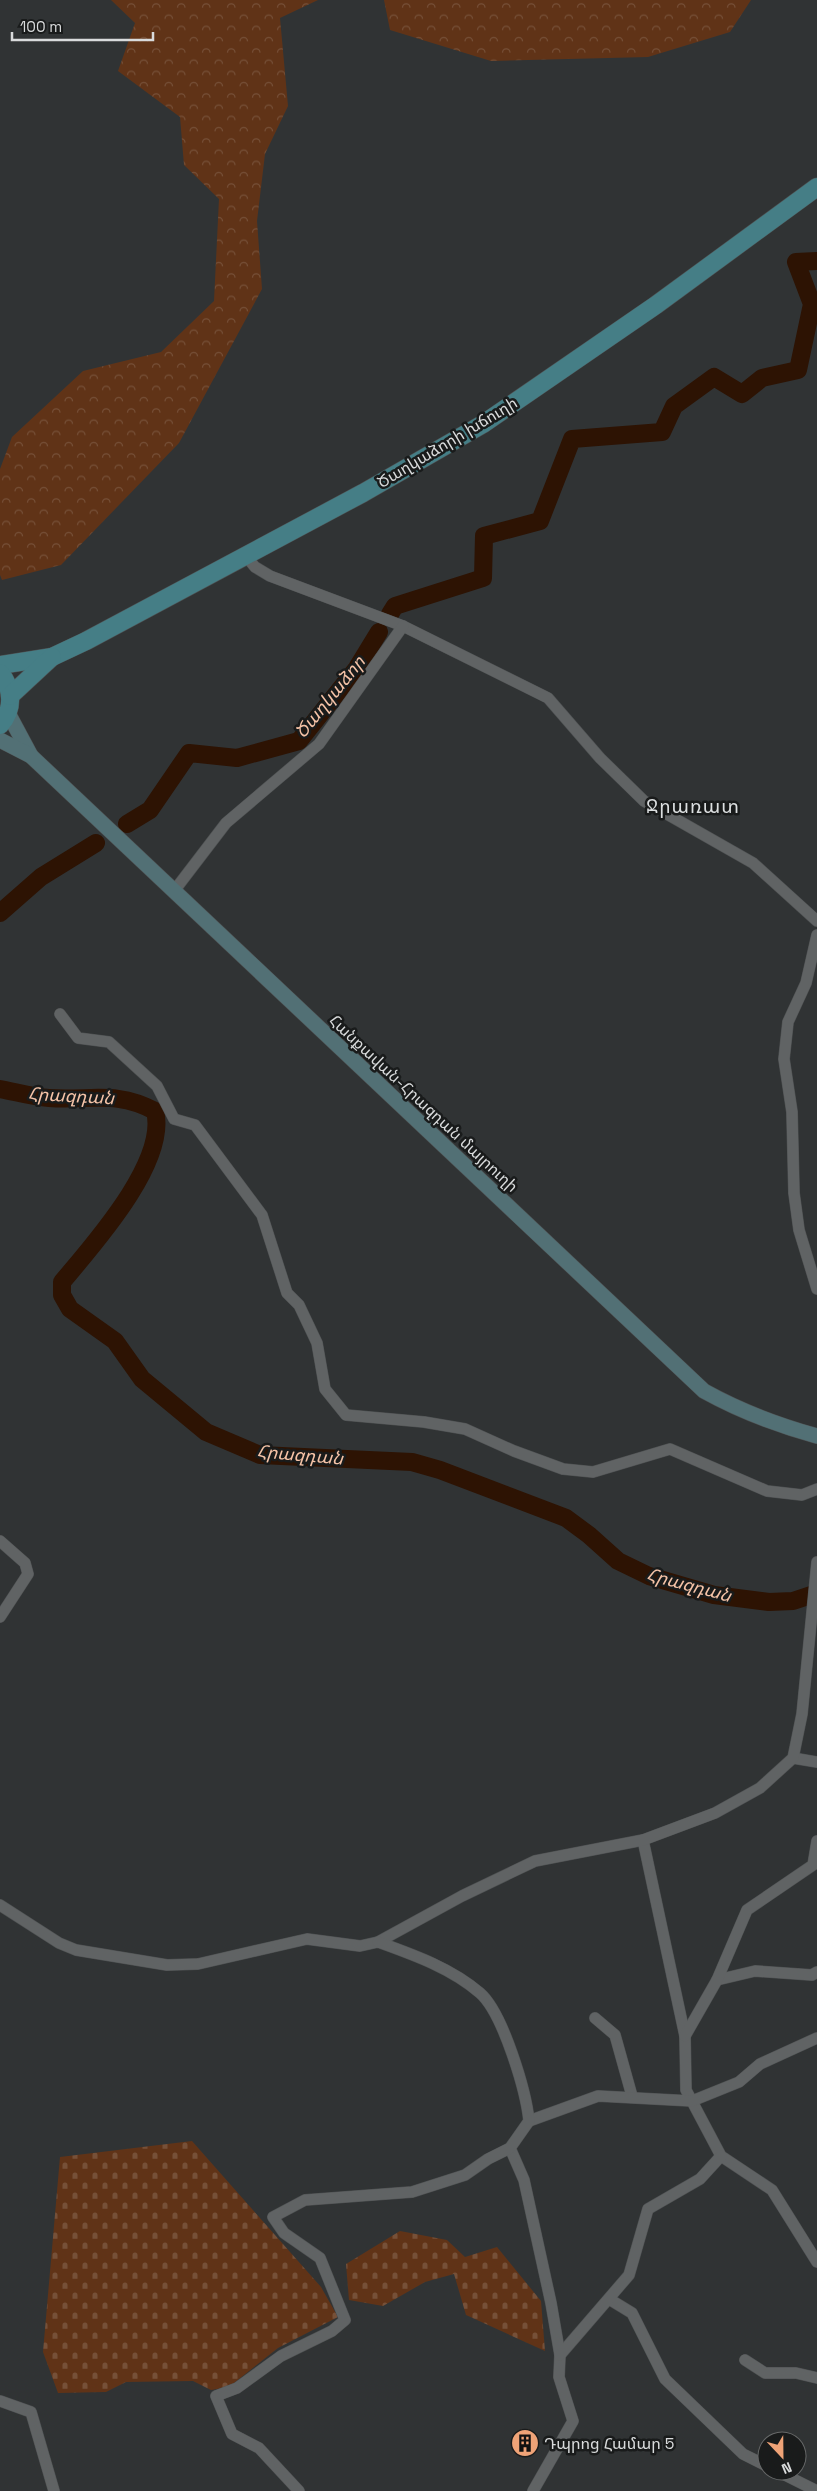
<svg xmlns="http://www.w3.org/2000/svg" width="817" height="2491" font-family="'Space Grotesk','Noto Sans Armenian',sans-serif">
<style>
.forest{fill:url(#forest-crowns)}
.cemetery{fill:url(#cemetery-stones)}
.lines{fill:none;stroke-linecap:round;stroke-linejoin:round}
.river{stroke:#2d1303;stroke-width:18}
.street-casing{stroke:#4e5152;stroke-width:12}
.secondary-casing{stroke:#4e5152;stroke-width:16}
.primary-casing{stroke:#4e5152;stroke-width:19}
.street{stroke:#606364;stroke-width:11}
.secondary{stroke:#527075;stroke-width:15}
.primary{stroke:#457e86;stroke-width:18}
.labels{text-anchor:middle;stroke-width:5;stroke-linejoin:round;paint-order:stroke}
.street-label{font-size:16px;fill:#d9dbdc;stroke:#191b1b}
.poi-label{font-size:16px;fill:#d9dbdc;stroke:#191b1b;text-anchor:start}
.water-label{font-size:18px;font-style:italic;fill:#f5c3a7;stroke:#191b1b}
.quarter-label{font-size:19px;letter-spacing:1px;fill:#dcdfe0;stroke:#191b1b}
</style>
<defs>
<pattern id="forest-crowns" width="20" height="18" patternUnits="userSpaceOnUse" patternTransform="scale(1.25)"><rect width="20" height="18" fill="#603317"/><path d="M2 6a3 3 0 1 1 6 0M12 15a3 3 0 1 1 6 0" fill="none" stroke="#765038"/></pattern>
<pattern id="cemetery-stones" width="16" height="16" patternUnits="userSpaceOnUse" patternTransform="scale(1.25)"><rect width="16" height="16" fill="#603317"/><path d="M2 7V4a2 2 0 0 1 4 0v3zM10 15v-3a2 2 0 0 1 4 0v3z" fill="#765038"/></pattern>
</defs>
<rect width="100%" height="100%" fill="#303334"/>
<g class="forest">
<polygon points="111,0 318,0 280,18 288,106 265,154 257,221 262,289 179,443 61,565 2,580 0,575 0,469 12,437 83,371 161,352 214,301 219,199 184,165 180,117 118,71 135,23"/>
<polygon points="384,0 751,0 730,32 648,57 491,61 390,30"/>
</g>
<g class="cemetery">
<polygon points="192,2141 321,2287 338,2317 278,2348 229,2387 211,2390 193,2381 126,2382 106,2392 58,2393 43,2352 60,2157"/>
<polygon points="400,2231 447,2240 465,2257 497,2247 541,2301 545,2351 466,2315 454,2274 425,2282 383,2306 349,2300 346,2264"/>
</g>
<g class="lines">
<g class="river">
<polyline points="390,614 395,606 483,578 484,536 540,521 572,439 662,432 674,406 714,377 742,394 762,378 798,370 812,304 796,262 817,261"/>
<polyline points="127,824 150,810 189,753 237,758 299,741 357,668 379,632"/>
<polyline points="0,913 41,877 96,843"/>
<path d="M0,1089C16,1092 33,1097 49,1098C90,1101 116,1090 155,1111C168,1162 93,1245 62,1282V1295L70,1309L115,1341L142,1379L206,1432L260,1455L412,1462L440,1470L566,1518L589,1535L618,1561L649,1576L714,1595L769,1602L793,1601L817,1593"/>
</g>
<g class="street-casing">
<g id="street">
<polyline points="245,555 255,567 270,576 403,626 548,698 600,758 644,801 753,863 817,921"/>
<polyline points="174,891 226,823 319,744 403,626"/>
<polyline points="817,935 806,983 788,1022 784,1059 792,1112 794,1193 799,1230 817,1289"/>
<polyline points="60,1014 78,1038 109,1042 157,1086 174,1119 195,1125 262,1215 287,1293 299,1305 317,1343 325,1389 346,1415 424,1422 465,1429 514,1451 563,1469 593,1472 670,1449 767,1491 802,1495 817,1489"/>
<polyline points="0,1541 25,1563 28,1574 0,1617"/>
<polyline points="793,1758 817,1762"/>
<polyline points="643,1840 685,2036 686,2090 721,2156 772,2190 817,2262"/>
<polyline points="0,1905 59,1943 76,1950 167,1965 198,1964 307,1939 360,1946 378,1942 462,1896 535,1861 643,1840 715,1813 760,1788 793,1758 802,1714 817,1562"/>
<polyline points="717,1980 755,1971 812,1975 817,1972"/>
<polyline points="595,2018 615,2035 632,2096"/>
<polyline points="685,2036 717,1980 747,1910 813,1865 817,1841"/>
<polyline points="529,2121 598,2096 692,2101 739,2082 760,2064 817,2038"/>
<polyline points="510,2148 524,2180 551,2303 560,2355 559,2377 573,2421 533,2491"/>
<polyline points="609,2299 632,2313 665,2379 743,2454 767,2466"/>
<polyline points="560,2355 629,2275 648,2209 700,2179 721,2156"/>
<polyline points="745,2360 765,2373 796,2373 817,2378"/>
<polyline points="0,2401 31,2412 54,2491"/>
<polyline points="777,2471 817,2491"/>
<path d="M299,2491L259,2448L232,2434L216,2396L237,2388L281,2356L332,2331L345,2320L320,2258L284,2233L273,2217L305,2200L412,2192L465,2175L488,2159L510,2148L529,2121C526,2091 503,2013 480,1993C451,1968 414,1955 378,1942"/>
</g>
</g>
<g class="secondary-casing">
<g id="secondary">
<polyline points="8,713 31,756"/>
<path d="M0,740L31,756L704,1391C740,1411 777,1425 817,1436"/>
</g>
</g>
<g class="primary-casing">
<g id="primary">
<polyline points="0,665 52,657 86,641 363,493 483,424 656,305 817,187"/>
<path d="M0,673C13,688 14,710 0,725"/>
<polyline points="10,696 52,657"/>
</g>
</g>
<use href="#street" class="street"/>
<use href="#secondary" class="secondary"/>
<use href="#primary" class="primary"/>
</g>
<defs>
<g id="building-disc" transform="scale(1.4375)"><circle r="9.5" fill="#efa377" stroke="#191b1b"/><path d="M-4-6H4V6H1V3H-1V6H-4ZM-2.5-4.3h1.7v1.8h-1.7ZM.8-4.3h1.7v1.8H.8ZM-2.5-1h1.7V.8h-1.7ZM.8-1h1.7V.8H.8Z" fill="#111"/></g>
</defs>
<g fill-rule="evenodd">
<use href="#building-disc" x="525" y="2443"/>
</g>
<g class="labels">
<g class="street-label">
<text transform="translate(447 442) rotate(-31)" y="6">Ծաղկաձորի խճուղի</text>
<text transform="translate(424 1103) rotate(43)" y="6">Հանքավան-Հրազդան մայրուղի</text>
</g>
<g class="poi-label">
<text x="544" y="2449">Դպրոց Համար 5</text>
</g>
<g class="water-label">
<text transform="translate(330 697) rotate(-51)" y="6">Ծաղկաձոր</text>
<text transform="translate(71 1096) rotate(3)" y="6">Հրազդան</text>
<text transform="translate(300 1455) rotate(5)" y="6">Հրազդան</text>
<text transform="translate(689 1585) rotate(15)" y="6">Հրազդան</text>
</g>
<g class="quarter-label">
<text x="693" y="813">Ջրառատ</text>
</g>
</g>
<g transform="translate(782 2456) rotate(158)"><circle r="24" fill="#191b1b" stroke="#666868"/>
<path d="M0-4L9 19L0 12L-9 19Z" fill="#efa377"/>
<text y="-8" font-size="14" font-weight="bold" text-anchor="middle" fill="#d9dbdc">N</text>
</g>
<path d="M12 32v8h141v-8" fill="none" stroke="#d9dbdc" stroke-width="2.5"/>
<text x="20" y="32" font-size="15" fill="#d9dbdc" stroke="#191b1b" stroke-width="4" paint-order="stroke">100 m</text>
</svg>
